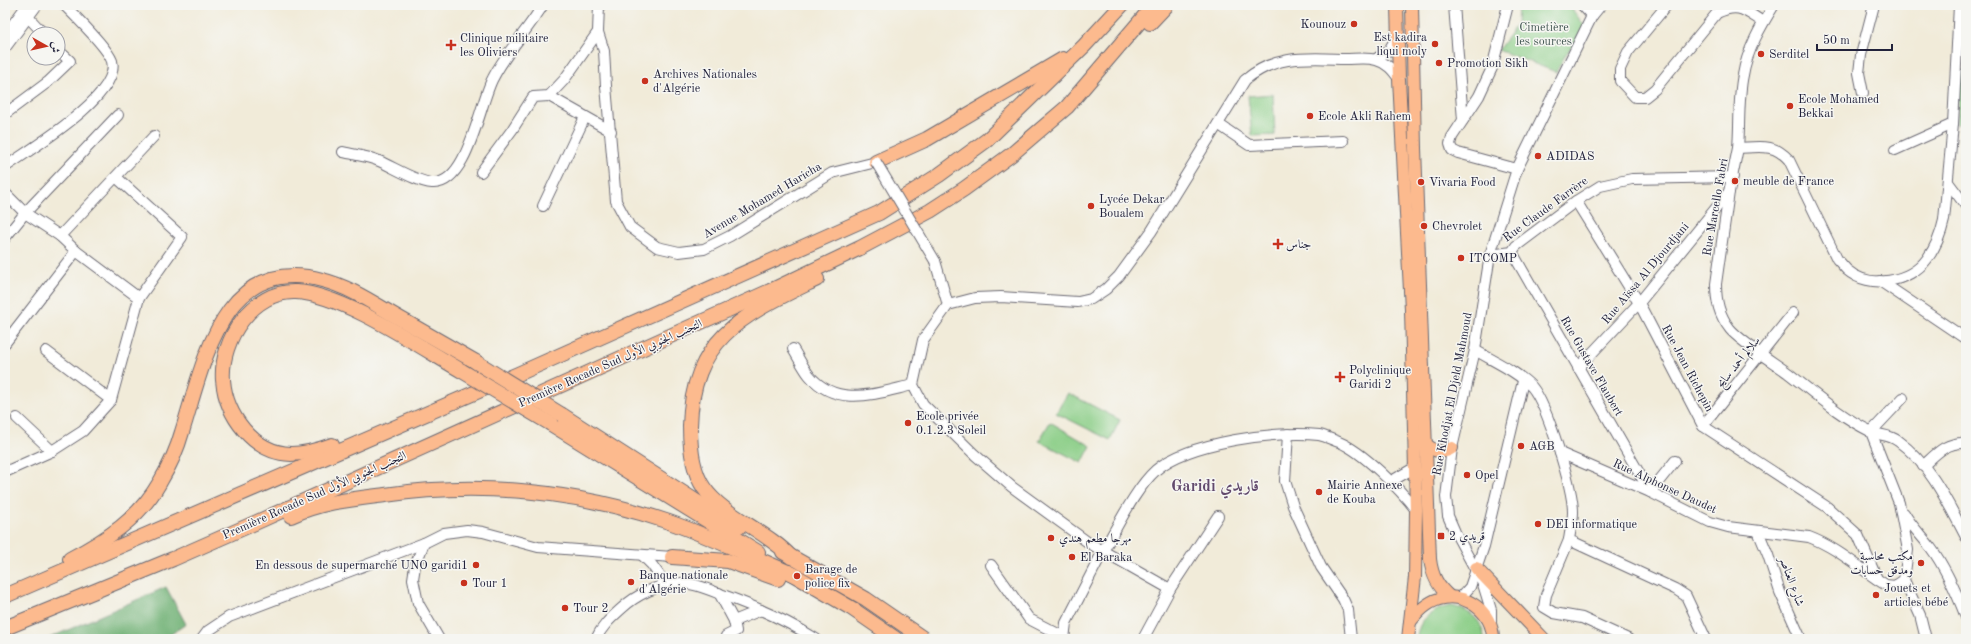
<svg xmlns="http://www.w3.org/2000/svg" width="1971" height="644" font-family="'Old Standard TT',Amiri,serif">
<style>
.green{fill:#8bce87;stroke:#567861}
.forest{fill:#70b174;stroke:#496a58}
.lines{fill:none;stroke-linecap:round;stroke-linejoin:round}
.minor-casing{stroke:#6a6872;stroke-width:12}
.major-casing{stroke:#6a6872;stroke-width:14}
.highway-casing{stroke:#6a6872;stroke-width:16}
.minor{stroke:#fff;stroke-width:10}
.major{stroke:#fcba8e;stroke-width:12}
.highway{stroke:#fcba8e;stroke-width:14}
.minor-bridge-casing{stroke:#6a6872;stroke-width:12;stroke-linecap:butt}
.highway-bridge-casing{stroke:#6a6872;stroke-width:16;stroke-linecap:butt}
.minor-bridge{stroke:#fff;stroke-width:10}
.highway-bridge{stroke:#fcba8e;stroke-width:14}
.poi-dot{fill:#c8321e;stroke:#f6f6f2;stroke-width:1.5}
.labels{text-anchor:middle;stroke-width:3;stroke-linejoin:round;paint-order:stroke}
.poi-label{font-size:12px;fill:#22223b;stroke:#f6f6f2;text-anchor:start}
.park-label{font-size:12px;fill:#425652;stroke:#f6f6f2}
.street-label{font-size:12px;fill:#22223b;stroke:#f6f6f2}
.district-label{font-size:16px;font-weight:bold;fill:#624a6d;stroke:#f6f6f2}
</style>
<rect width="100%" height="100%" fill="#f6f6f2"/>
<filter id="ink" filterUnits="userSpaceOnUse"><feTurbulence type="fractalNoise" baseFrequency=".025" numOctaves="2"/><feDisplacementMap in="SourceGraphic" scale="8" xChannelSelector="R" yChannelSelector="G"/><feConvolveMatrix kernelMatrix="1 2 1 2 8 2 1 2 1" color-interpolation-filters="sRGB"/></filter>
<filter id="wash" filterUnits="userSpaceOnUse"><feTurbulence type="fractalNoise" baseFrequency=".012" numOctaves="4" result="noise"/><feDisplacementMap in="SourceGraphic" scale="16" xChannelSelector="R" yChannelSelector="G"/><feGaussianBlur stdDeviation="0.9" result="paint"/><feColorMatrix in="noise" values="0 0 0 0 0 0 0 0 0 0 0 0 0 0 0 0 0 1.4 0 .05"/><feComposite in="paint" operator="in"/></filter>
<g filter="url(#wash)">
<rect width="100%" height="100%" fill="#f1ebd9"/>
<g class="green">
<polygon points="1518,5 1569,5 1586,28 1566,54 1556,72 1498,50 1517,24"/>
<polygon points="1961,71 1966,71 1966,118 1957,125"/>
<polygon points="1273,94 1275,135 1252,136 1248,96"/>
<polygon points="1068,393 1120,420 1110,440 1056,413"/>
<polygon points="1050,422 1091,446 1082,463 1039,441"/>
<path d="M1451,606C1468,609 1484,620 1484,639H1417C1417,619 1434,609 1451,606Z"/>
</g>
<polygon class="forest" points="166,587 186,624 164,639 47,639"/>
</g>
<g filter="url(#ink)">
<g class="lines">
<g class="minor-casing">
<g id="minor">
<polyline points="599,5 598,32 604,51 606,86 616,201 630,227 657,247 679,252 704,249 730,236 832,173 876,162"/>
<polyline points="1454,5 1463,120"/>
<polyline points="1508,5 1492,68 1479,96 1452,137 1450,144 1452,150 1458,153 1517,169"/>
<polyline points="1582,5 1592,16"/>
<path d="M1667,5L1628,52L1620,69V81L1635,97H1645L1655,89L1717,13C1739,3 1744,10 1763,22"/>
<path d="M1959,5L1953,124L1944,220C1941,234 1936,247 1927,259C1910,282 1870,290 1847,270C1844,267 1840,262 1837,259L1789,160C1774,143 1760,147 1738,148L1729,192L1716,284C1716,301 1719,315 1730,329C1741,342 1773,362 1788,373C1814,393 1841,417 1870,431C1879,436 1889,434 1898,441C1930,464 1948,503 1966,537"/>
<polyline points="28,17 44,34"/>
<polyline points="5,35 27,5"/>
<polyline points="5,48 37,5"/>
<polyline points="1376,59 1389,50 1398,35"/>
<path d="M1399,79C1393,70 1387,63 1376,60C1367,57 1355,59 1345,59C1307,58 1276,54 1245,80L1151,232L1119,276L1106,289L1091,299L1078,302L1001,297L975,298L948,305L923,340L913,385L923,404L974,454L1012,487L1089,543L1103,551C1118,526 1135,489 1156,470C1188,442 1278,430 1319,435C1325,436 1333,440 1339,442C1363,452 1400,489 1416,510"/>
<polyline points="1863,93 1859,73 1861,55 1874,5"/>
<polyline points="549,96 611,131"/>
<polyline points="5,114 48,82 70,61 58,50"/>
<polyline points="1218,124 1249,145 1343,141"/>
<path d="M1738,148C1740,124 1738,98 1743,75C1747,50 1761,26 1774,5"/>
<polyline points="1895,150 1953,124"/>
<path d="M343,152C355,155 368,156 379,161C393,167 417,182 432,183C468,186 480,101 493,78C506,52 528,30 543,5"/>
<path d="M5,167C29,150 122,95 112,61C107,47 76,17 64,5"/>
<polyline points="481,172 512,130 533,97 549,96 564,80 598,32"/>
<polyline points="1948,182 1966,206"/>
<polyline points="5,193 25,213 60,236 76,251 139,298"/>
<polyline points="1576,201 1639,303 1703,426 1827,507 1858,535 1877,579"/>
<polyline points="543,206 585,117"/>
<polyline points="60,236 154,136"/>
<polyline points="5,238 25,213 118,115"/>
<polyline points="1512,252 1650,492 1675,461"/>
<polyline points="1490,255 1512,252 1516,246 1576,201 1600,186 1632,179 1733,177"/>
<polyline points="935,261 948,305"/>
<polyline points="1880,281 1963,337 1966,334"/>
<polyline points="5,343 76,251"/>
<path d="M793,349C798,357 803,367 809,375C837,409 877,393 913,385"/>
<path d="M1475,350C1493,361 1518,372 1532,387C1547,405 1573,488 1573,512C1573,521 1570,531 1569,540L1675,589L1686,596L1706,639"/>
<polyline points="46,351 111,400"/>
<polyline points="1578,368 1639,303 1729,192"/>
<polyline points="17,418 52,451"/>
<polyline points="1703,426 1793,313"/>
<polyline points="1288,434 1285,481 1293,506 1321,567 1343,599 1348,610 1351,639"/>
<path d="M1560,453L1650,492L1710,522L1728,527L1809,537C1838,548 1860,569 1886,585L1895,586L1904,580L1908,550L1899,503L1871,432L1903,398"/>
<path d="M1923,466C1937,453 1946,442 1966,443"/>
<polyline points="5,472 52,451 83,431 111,400 139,298 182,237 116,177"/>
<polyline points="1390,482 1414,468"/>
<path d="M1904,513C1912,527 1922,536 1931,548C1946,568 1957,594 1966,617"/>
<polyline points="1758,531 1768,555 1780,592 1801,639"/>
<polyline points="1569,540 1546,595 1544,607 1554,613 1582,618 1628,639"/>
<polyline points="643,556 652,565 667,586"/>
<polyline points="991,565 1029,619 1064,637"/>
<polyline points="1904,580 1920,615 1926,639"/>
<polyline points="719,593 734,621"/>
<polyline points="1460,598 1470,587 1484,546 1523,381"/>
<polyline points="1491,627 1491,610 1483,584 1455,532 1448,516 1446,497 1452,448 1475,350 1490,255 1517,169 1592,16 1601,5"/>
<polyline points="726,636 736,631 734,621 761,610"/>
<polyline points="202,639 208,631 229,617 424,543"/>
<polyline points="439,639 418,603 413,579 415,566 424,543 444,533 467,530 483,532 538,547 672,557"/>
<path d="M596,639C602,626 610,619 621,609C637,594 659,584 681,583C694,583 708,589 720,594C754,606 786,620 816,639"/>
<polyline points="1064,639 1066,623 1103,551 1170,589 1218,516"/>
<polyline points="1143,639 1170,589"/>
</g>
</g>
<g class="major-casing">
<g id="major">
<polyline points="1397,5 1399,79 1411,310 1416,510 1415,577 1408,639"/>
<path d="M1412,5L1415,148L1430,559C1432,576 1438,587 1450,597"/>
<path d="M1426,444C1434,452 1443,454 1452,448"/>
<polyline points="1476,568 1544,639"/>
<path d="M1410,622C1418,612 1426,603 1439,599C1465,591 1493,612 1493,639"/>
</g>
</g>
<g class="highway-casing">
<g id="highway">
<polyline points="1150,23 1167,5"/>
<polyline points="876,162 927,139 1063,59"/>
<polyline points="562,415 711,511 739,527"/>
<polyline points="551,424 758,552"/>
<path d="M332,445C318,450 305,454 291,454C253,453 226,415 223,380C220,340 253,290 296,292C343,294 420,347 462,371"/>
<path d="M291,516C321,502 353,499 385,495C480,481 578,491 669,522C712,537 755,558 797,576"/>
<polyline points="783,552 866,599 924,639"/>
<polyline points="672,557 728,561 778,579"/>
<path d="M791,557C767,531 723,516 704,488C692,471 690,446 690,426C692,336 746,314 817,279"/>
<path d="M70,559C106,540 139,519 160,482C169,467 177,450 182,432C204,363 222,254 322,280C347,286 370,301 392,314C420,330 448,346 476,362"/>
<polyline points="789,572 851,608 896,639"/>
<polyline points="5,596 518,374 879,213 939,175 987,140 1084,46 1122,5"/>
<polyline points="5,628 173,559 257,522 770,291 860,248 930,211 964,189 1012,154 1067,107 1154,5"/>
</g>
</g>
<use href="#minor" class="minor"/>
<use href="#major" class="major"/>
<use href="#highway" class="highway"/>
<g class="minor-bridge-casing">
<polyline id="minor-bridge" points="876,162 935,261"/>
</g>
<g class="highway-bridge-casing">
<g id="highway-bridge">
<polyline points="476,362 562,415"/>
<polyline points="462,371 551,424"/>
</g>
</g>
<use href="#minor-bridge" class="minor-bridge"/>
<use href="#highway-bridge" class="highway-bridge"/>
</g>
</g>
<g class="poi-dot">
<circle cx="1354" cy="24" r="4"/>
<circle cx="1435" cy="44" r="4"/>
<path d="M449 39h4v4h4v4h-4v4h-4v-4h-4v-4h4z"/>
<circle cx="1761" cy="54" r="4"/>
<circle cx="1439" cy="63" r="4"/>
<circle cx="645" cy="81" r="4"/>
<circle cx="1790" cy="106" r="4"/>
<circle cx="1310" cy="116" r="4"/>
<circle cx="1538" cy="156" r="4"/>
<circle cx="1735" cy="181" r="4"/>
<circle cx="1421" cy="182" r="4"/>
<circle cx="1091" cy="206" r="4"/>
<circle cx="1424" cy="226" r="4"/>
<path d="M1276 238h4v4h4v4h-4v4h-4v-4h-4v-4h4z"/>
<circle cx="1461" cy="258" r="4"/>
<path d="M1338 371h4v4h4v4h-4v4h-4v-4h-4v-4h4z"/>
<circle cx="908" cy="423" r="4"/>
<circle cx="1521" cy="446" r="4"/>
<circle cx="1467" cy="475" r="4"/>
<circle cx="1319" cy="492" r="4"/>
<circle cx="1538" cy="524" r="4"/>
<rect x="1437" y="532" width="8" height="8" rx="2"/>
<circle cx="1051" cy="538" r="4"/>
<circle cx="1072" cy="557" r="4"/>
<circle cx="1921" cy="563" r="4"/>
<circle cx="476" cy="565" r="4"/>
<circle cx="797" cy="576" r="4"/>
<circle cx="631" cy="582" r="4"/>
<circle cx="464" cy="583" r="4"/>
<circle cx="1876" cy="595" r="4"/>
<circle cx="565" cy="608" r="4"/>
</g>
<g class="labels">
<g class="poi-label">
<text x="1346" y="28" text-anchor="end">Kounouz</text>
<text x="1427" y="41" text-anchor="end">Est kadira<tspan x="1427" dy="14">liqui moly</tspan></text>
<text x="460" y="42">Clinique militaire<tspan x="460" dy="14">les Oliviers</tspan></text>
<text x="1769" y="58">Serditel</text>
<text x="1447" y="67">Promotion Sikh</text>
<text x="653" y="78">Archives Nationales<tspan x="653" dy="14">d'Algérie</tspan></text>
<text x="1798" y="103">Ecole Mohamed<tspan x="1798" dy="14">Bekkai</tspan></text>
<text x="1318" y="120">Ecole Akli Rahem</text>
<text x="1546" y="160">ADIDAS</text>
<text x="1743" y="185">meuble de France</text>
<text x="1429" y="186">Vivaria Food</text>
<text x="1099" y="203">Lycée Dekar<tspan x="1099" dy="14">Boualem</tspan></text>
<text x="1432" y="230">Chevrolet</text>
<text x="1286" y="248">جناس</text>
<text x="1469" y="262">ITCOMP</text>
<text x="1349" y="374">Polyclinique<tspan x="1349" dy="14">Garidi 2</tspan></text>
<text x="916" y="420">Ecole privée<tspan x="916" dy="14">0.1.2.3 Soleil</tspan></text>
<text x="1529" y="450">AGB</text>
<text x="1475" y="479">Opel</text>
<text x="1327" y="489">Mairie Annexe<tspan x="1327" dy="14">de Kouba</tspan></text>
<text x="1546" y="528">DEI informatique</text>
<text x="1449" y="540">قريدي 2</text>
<text x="1059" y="542">مهرجا مطعم هندي</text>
<text x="1913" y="560" text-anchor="end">مكتب محاسبة<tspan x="1913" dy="14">ومدقق حسابات</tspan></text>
<text x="1080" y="561">El Baraka</text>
<text x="468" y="569" text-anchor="end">En dessous de supermarché UNO garidi1</text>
<text x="805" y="573">Barage de<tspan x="805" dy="14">police fix</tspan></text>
<text x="639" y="579">Banque nationale<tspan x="639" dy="14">d'Algérie</tspan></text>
<text x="472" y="587">Tour 1</text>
<text x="1884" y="592">Jouets et<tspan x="1884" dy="14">articles bébé</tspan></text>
<text x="573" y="612">Tour 2</text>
</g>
<g class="park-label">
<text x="1544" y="31">Cimetière<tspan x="1544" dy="14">les sources</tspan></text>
</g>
<g class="street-label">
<text transform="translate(762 200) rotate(-31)" y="4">Avenue Mohamed Haricha</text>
<text transform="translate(1715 207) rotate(-80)" y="4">Rue Marcello Fabri</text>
<text transform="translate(1545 209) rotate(-36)" y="4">Rue Claude Farrère</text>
<text transform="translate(1645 273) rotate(-50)" y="4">Rue Aïssa Al Djourdjani</text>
<text transform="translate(1738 362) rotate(-51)" y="4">سلالم أحمد سايح</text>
<text transform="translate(610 363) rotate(-24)" y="4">Première Rocade Sud التجنب الجنوبي الأول</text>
<text transform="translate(1592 366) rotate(60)" y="4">Rue Gustave Flaubert</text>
<text transform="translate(1688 368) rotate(62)" y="4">Rue Jean Richepin</text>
<text transform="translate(1452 394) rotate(-79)" y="4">Rue Khodjat El Djeld Mahmoud</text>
<text transform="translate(1665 486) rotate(25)" y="4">Rue Alphonse Daudet</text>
<text transform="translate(314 495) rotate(-24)" y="4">Première Rocade Sud التجنب الجنوبي الأول</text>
<text transform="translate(1792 581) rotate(70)" y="4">شارع العناصر</text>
</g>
<g class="district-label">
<text x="1215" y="491">Garidi قاريدي</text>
</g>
</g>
<rect width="1971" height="644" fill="none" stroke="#f6f6f2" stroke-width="20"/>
<g transform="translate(46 46) rotate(98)"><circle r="19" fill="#f6f6f2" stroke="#a1a1a9"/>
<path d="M0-3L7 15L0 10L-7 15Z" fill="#c8321e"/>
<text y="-6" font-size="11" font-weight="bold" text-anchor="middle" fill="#22223b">ش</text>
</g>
<path d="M1817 44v6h75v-6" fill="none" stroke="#22223b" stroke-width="2"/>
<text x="1823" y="44" font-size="12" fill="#22223b" stroke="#f6f6f2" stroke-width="3" paint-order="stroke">50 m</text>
</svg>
